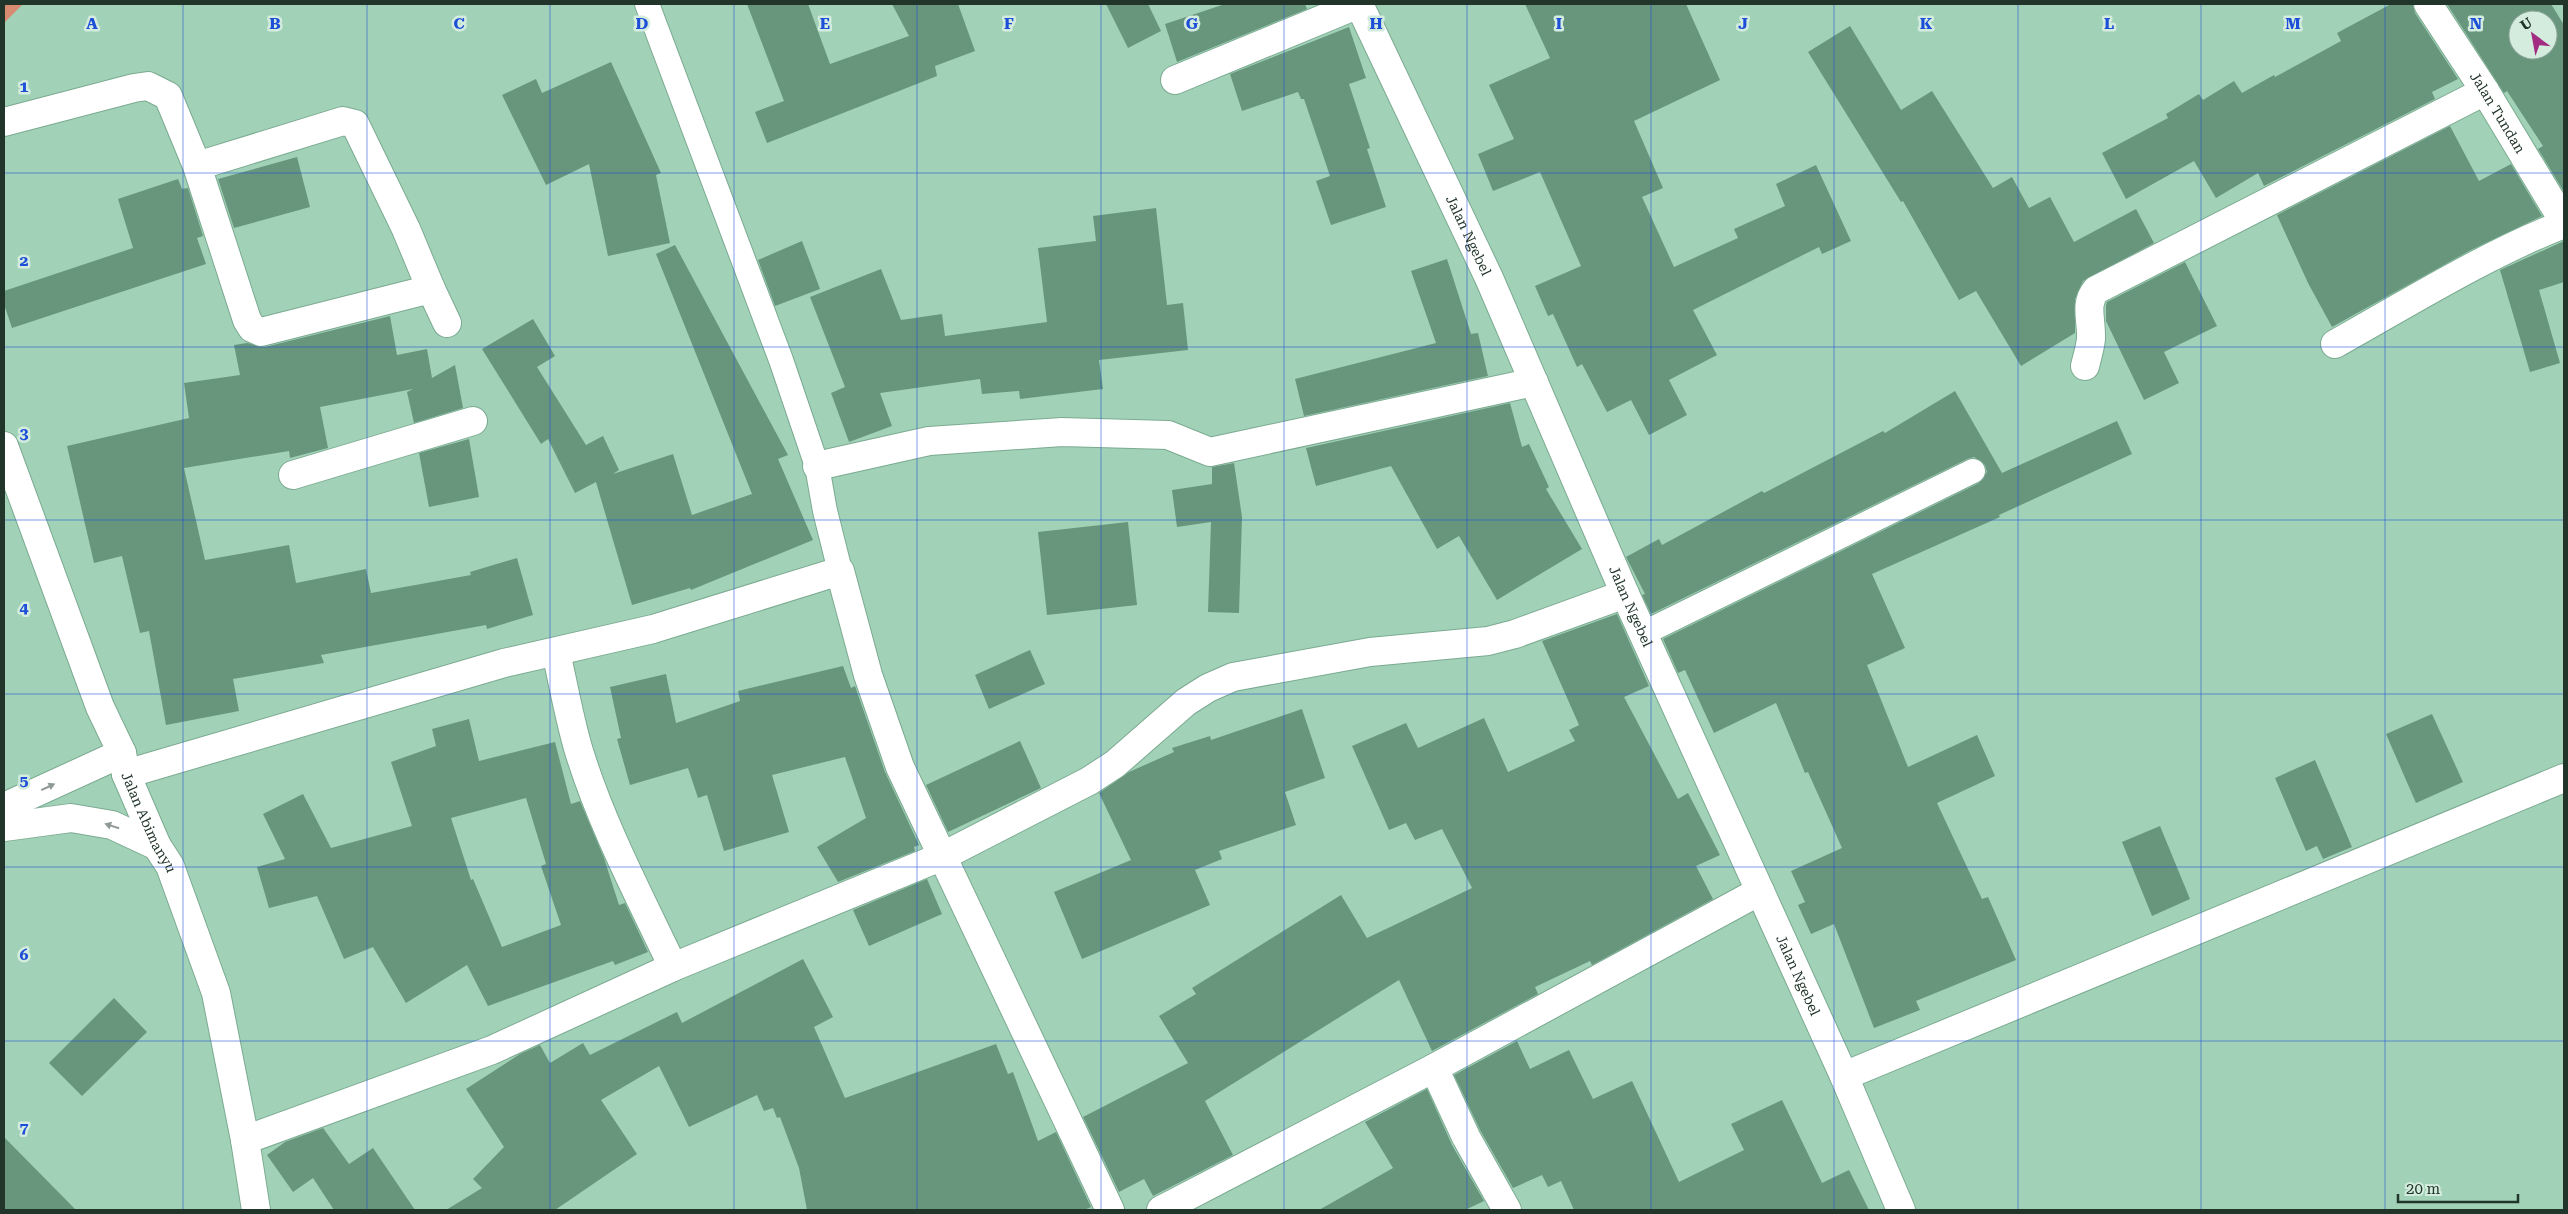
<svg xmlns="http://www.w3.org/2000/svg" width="2568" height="1214" font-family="'Roboto Serif',serif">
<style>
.green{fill:#d78c71}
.building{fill:#67967d;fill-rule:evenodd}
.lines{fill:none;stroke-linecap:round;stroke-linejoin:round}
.lane-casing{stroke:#7baa91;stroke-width:26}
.street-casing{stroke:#7baa91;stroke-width:30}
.secondary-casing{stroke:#7baa91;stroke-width:30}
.lane{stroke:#fff;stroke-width:24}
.street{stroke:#fff;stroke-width:28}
.secondary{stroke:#fff;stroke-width:28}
.oneway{fill:#909a94}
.grid{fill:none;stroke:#1d4ed8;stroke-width:1;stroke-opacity:0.55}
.labels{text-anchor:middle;stroke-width:5;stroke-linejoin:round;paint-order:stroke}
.street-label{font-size:14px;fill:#21352a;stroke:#d3ecde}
.grid-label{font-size:16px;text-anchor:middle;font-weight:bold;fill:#1d4ed8;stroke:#d3ecde;stroke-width:5;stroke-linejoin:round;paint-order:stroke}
</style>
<rect width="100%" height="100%" fill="#a1d2b7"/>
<polygon class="green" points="4,4 23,4 4,23"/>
<g class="building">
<polygon points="747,4 808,4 830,64 909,36 892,4 958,4 975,51 935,66 937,76 767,143 755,112 784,101"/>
<polygon points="1106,4 1148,4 1161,31 1128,48"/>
<polygon points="1225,4 1305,4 1307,9 1177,62 1165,24"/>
<polygon points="1525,4 1686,4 1720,80 1634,121 1663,188 1642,197 1674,267 1738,238 1734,229 1785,206 1776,184 1816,165 1851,241 1822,254 1819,247 1693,310 1717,355 1669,380 1687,415 1649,435 1631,400 1607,412 1582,364 1577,367 1553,314 1548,316 1535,286 1581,266 1540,172 1493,191 1478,154 1514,139 1489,85 1550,58"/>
<polygon points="2391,4 2413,4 2415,13 2458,79 2432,92 2435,99 2264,186 2258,173 2216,198 2194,161 2126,199 2102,153 2168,118 2166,114 2199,94 2203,100 2234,81 2242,93 2274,75 2275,77 2341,41 2337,33"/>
<path d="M2447,4H2551L2564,25V192L2538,149L2543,146L2507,91L2504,93ZM2518,20H2548V50H2518Z"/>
<polygon points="1850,26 1901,110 1932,91 1993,188 2012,177 2029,208 2050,197 2074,242 2136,209 2154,243 2083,281 2075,299 2075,333 2021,366 1976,291 1959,300 1903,201 1901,202 1808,52"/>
<polygon points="1349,27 1366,78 1349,84 1370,148 1367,149 1386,207 1331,225 1316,181 1330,176 1304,99 1301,99 1298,92 1242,111 1230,74"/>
<polygon points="611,62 661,173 656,175 670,243 608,256 589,164 546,185 502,95 536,79 542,93"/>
<polygon points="2450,126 2479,181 2511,164 2542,216 2469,251 2332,327 2308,283 2277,215"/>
<polygon points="297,157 310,207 234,228 218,179"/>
<polygon points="178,179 182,189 188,188 203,236 197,238 206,264 12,328 4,304 4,291 133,248 118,199"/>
<polygon points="1156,208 1167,305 1183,303 1188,350 1099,360 1103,389 1020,399 1019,391 982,394 980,379 880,393 892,426 849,442 831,393 845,387 810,297 881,269 901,320 942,314 945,336 1047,322 1038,248 1096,241 1093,216"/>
<polygon points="802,241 820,289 775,306 758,260"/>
<polygon points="2564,241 2564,282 2539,290 2560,363 2530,372 2500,270"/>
<polygon points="675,245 788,455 778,459 813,540 691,590 690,588 632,605 596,482 575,493 548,439 541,444 482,349 533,319 555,356 537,367 586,445 603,436 619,470 613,474 673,454 692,515 752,494 656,254"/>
<polygon points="1447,259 1471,334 1478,333 1488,376 1304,416 1295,379 1436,343 1411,271"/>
<polygon points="2185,262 2217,326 2164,352 2179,383 2144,400 2106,321 2106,305 2107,302"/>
<polygon points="390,316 397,355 427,349 432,378 455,365 463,408 414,423 407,392 413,389 320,407 328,448 290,458 289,451 184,468 205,560 289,545 296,583 366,569 371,593 471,575 470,572 517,558 533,615 487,629 486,625 321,655 324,663 233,679 239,711 166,725 149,631 140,633 122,556 94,563 67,446 189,418 184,383 240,375 234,345 247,343 265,347"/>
<polygon points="1955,391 2002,473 2117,421 2132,454 1999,515 2000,517 1872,574 1905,648 1867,665 1908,767 1977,735 1995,776 1937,803 1982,899 1988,897 2016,960 1916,1001 1920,1010 1874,1028 1834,924 1811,934 1798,905 1805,902 1791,871 1842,848 1808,772 1805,773 1776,703 1714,733 1685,670 1678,673 1663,639 1979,483 1987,472 1985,465 1974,457 1967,459 1651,614 1642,595 1645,594 1626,557 1659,539 1662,545 1762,491 1764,493 1883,431 1885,433"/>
<polygon points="1510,403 1522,447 1529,444 1549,487 1546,489 1582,549 1497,600 1459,536 1437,549 1391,466 1316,486 1306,448"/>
<polygon points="469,439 479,497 429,507 419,453"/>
<polygon points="1234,463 1242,517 1239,613 1208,612 1211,522 1177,527 1172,490 1212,484 1212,467"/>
<polygon points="1128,522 1137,605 1047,615 1038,532"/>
<polygon points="1617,614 1649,686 1624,697 1678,799 1688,793 1720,855 1696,866 1713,899 1592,965 1590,961 1535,987 1538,994 1432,1051 1399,980 1205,1101 1233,1155 1153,1196 1144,1179 1119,1192 1083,1117 1188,1063 1159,1016 1196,994 1192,988 1341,895 1367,938 1472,888 1442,829 1415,840 1406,823 1389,830 1352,746 1406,723 1418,748 1484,718 1508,772 1575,741 1569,730 1579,725 1542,641"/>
<polygon points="1030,650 1045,684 989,709 975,675"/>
<polygon points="843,666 851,688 855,686 885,772 919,845 914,847 915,851 838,882 817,847 866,818 845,757 772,775 789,832 724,851 707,795 698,798 688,768 630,785 617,739 621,738 610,687 666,674 676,723 740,701 738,691"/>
<polygon points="1302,709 1325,778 1285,792 1296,825 1219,851 1222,859 1195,870 1210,905 1082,959 1054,892 1131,860 1099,793 1129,772 1174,752 1172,748 1210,736 1211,740"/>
<polygon points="2432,714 2463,782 2416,803 2386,734"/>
<path d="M469,719L479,761L555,742L571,804L580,801L604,858L619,905L625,903L648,952L615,965L613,961L488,1006L467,965L406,1003L373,947L344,959L317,896L269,908L257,867L285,859L263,814L303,794L331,848L412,826L391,762L436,746L432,729ZM526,798L546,864L541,866L561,925L502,947L473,879L471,880L451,818Z"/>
<polygon points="1020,741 1041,788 948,832 926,785"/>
<polygon points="2315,760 2352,847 2323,859 2317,846 2306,851 2275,778"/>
<polygon points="2160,826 2190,899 2152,916 2122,842"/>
<polygon points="927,879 942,914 869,946 853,910"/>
<polygon points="803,959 833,1017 814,1027 845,1098 996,1044 1008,1074 1013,1072 1038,1141 1056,1132 1091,1207 1084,1210 807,1210 799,1168 780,1117 777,1118 773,1108 764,1111 757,1095 689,1127 659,1066 601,1100 637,1154 555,1210 446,1210 482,1188 473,1179 504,1147 466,1089 520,1054 540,1045 550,1063 583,1043 590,1055 677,1012 682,1023"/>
<polygon points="114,998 147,1032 82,1096 49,1063"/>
<polygon points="1517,1041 1530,1069 1569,1050 1593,1099 1632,1081 1679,1182 1744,1150 1731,1124 1782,1100 1822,1183 1849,1170 1869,1210 1574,1210 1561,1181 1548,1187 1542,1175 1513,1188 1480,1130 1454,1075"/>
<polygon points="1427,1089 1452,1145 1484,1201 1465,1210 1319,1210 1393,1168 1365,1122"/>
<polygon points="323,1128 349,1164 373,1148 415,1210 334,1210 313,1178 293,1192 267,1155 285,1142"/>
<polygon points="4,1137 76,1210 4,1210"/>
</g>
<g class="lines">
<g class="lane-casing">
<g id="lane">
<polyline points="647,4 781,360 817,466 825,511 840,571"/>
<polyline points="1644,633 1973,471"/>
</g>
</g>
<g class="street-casing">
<g id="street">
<path id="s1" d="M2428,4L2485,91L2564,222"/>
<path id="s2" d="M1175,80L1359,4L1489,278L1625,594L1844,1076L1901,1210"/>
<polyline points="4,122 134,88 148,86 168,96 197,166 247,320 252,328 261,332 431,289 406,229 355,124 343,121 197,166"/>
<polyline points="431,289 447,323"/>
<path d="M2335,344C2410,302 2485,255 2564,224"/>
<path d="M2085,366C2087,358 2090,348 2091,339C2092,321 2084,304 2096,290L2485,91"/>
<polyline points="817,466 929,441 1062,432 1168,435 1210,452 1534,382"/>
<polyline points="293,475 473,421"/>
<path d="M556,652C563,683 569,717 578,748C601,824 639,895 673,967"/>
<polyline points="126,774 504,663 653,629 840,571 868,675 900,767 1110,1210"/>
<polyline points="1434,1068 1466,1137 1507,1210"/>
<polyline points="1844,1076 2564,778"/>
<polyline points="245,1140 492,1050 673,967 943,856 1089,781 1115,764 1186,702 1208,688 1233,677 1370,652 1488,641 1515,634 1625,594"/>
<polyline points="1161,1210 1434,1068 1760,891"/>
</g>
</g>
<g class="secondary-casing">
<g id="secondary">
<path id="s3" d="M4,446L100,707L122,753L126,774L157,846L170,866L216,993L245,1140L256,1210"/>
<polyline points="4,807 122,753"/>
<polyline points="4,827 71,818 112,825 157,846"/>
</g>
</g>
<use href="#lane" class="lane"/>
<use href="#street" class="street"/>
<use href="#secondary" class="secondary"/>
</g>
<defs><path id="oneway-solid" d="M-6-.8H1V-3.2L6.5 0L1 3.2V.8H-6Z" transform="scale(1.25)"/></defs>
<g class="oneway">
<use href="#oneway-solid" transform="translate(48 787) rotate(-25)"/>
<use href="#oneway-solid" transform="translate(112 826) rotate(-162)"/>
</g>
<path class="grid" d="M183,4V1210M367,4V1210M550,4V1210M734,4V1210M917,4V1210M1101,4V1210M1284,4V1210M1467,4V1210M1651,4V1210M1834,4V1210M2018,4V1210M2201,4V1210M2385,4V1210M4,173H2564M4,347H2564M4,520H2564M4,694H2564M4,867H2564M4,1041H2564"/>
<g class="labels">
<g class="street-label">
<text dy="5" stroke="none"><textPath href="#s1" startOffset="129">Jalan Tundan</textPath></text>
<text dy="5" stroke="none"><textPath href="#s2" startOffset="455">Jalan Ngebel</textPath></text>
<text dy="5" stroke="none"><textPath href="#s2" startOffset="860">Jalan Ngebel</textPath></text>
<text dy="5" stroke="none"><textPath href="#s3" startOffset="404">Jalan Abimanyu</textPath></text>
<text dy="5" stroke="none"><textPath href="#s2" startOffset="1265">Jalan Ngebel</textPath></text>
</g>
</g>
<g class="grid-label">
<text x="92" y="29">A</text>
<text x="275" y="29">B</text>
<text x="459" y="29">C</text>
<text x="642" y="29">D</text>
<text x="825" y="29">E</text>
<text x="1009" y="29">F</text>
<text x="1192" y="29">G</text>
<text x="1376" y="29">H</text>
<text x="1559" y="29">I</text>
<text x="1743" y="29">J</text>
<text x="1926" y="29">K</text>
<text x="2109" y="29">L</text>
<text x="2293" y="29">M</text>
<text x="2476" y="29">N</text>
<text x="24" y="92">1</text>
<text x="24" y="266">2</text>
<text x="24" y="439">3</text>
<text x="24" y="613">4</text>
<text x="24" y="786">5</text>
<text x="24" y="960">6</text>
<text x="24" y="1133">7</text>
</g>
<rect width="2568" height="1214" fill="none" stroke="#21352a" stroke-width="10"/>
<g transform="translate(2533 35) rotate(328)"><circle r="24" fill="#d3ecde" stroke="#8ca396"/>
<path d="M0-4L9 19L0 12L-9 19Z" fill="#a32c83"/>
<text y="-8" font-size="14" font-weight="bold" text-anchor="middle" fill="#21352a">U</text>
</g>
<path d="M2398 1194v8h120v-8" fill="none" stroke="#21352a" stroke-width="2.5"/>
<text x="2406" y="1194" font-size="15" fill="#21352a" stroke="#d3ecde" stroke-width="4" paint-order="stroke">20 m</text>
</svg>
